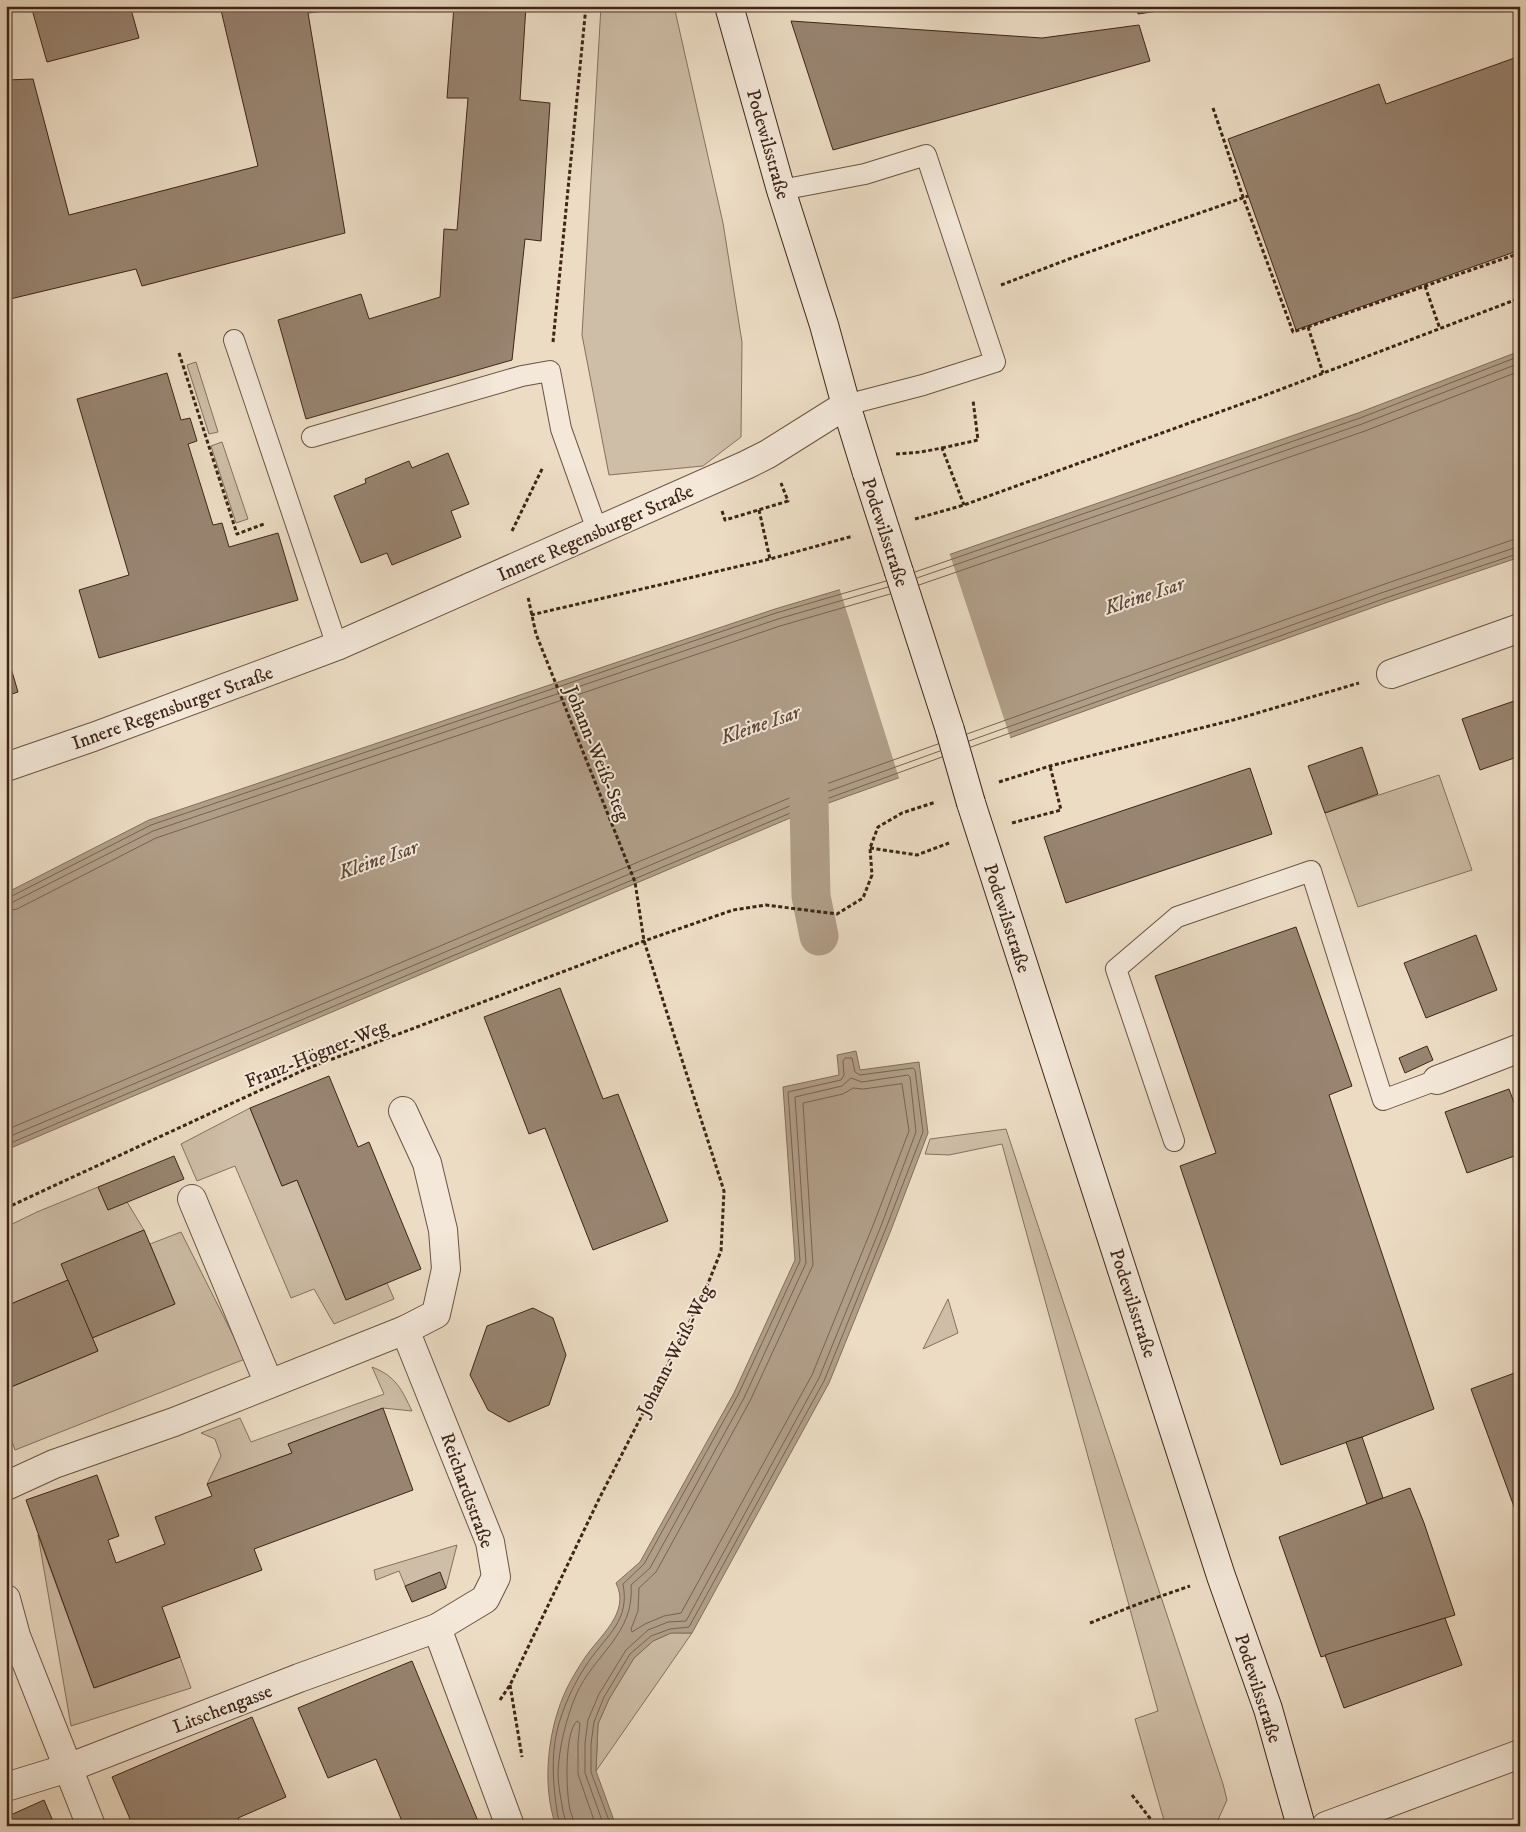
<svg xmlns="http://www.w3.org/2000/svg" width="1526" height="1832" font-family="'IM FELL DW Pica',serif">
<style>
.green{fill:#cebda7;stroke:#86715f}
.water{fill:#b19e89;stroke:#836e5b}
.pier{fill:#ecdcc4}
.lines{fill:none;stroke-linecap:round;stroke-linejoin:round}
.shore{stroke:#786250;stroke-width:1}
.canal{stroke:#b19e89;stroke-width:39}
.building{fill:#988471;stroke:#3e2517}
.lane-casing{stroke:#6a5342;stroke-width:22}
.street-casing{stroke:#6a5342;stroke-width:30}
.secondary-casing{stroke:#3e2517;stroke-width:30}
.path{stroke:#3e2517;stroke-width:3;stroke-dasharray:4 2.5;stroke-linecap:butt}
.lane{stroke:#f3e8d9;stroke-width:20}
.street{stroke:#f3e8d9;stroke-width:28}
.secondary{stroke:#f3e8d9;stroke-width:28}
.secondary-bridge-casing{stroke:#3e2517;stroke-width:30;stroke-linecap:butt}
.secondary-bridge{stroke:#f3e8d9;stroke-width:28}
.labels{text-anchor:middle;stroke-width:4;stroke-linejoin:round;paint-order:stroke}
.street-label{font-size:19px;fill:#3e2517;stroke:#f3e8d9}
.water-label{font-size:20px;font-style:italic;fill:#604939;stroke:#f3e8d9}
</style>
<rect width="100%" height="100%" fill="#ecdcc4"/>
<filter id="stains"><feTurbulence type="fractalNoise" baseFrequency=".004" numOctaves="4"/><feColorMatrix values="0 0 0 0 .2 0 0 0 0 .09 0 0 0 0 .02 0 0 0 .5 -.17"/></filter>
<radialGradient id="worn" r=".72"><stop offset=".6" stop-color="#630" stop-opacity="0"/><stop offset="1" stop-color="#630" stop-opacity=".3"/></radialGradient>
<g class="green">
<polygon points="601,6 674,6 723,223 742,342 741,437 703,466 609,475 582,335"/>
<polygon points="196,362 218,432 209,434 187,365"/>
<polygon points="222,442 248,519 236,523 211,446"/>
<polygon points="1439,775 1472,870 1358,907 1325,813"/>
<polygon points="250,1108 282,1186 297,1180 346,1300 387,1283 394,1299 334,1324 314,1289 291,1298 235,1166 197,1181 181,1144"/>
<polygon points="1006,1129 1223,1784 1227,1800 1217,1822 1213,1826 1163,1826 1165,1824 1135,1719 1158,1711 1002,1144 949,1155 925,1154 930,1139"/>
<polygon points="98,1187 108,1210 127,1202 144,1230 62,1264 68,1280 6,1306 6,1227 37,1212"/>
<polygon points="181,1232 245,1359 15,1450 6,1425 6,1389 98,1351 92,1338 175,1304 150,1244"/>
<polygon points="948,1299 958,1333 923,1349"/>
<path d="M372,1367C396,1376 402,1390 412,1411L383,1408L288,1444L292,1453L207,1484L221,1456L215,1439L201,1433L240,1418L251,1442L384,1394Z"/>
<polygon points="38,1535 94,1688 180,1657 191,1688 71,1726"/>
<polygon points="457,1545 446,1588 412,1602 399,1571 376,1580 374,1570"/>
<polygon points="671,1633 692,1633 596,1771 598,1724 609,1699 634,1658 653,1641"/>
</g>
<g class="water">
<polygon points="1520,351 1520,557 1388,602 809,810 6,1150 6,893 149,820 775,609 899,572 1358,413"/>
<path d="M856,1051L860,1070L919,1062L928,1133L891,1230L829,1383L692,1633H671L653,1641L634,1658L609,1699L598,1724L596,1771L616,1826H556C541,1785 548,1727 567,1688C572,1678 578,1668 584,1659C599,1636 631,1613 616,1583L640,1562L734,1393L795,1260L783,1087L839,1075L837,1055Z"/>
</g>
<polygon class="pier" points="949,552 1011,740 900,781 839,587 899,570"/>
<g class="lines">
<g class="shore">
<polyline points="915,572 1360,418 1520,356"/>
<polyline points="917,578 1362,424 1520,363"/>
<polyline points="919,585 1365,431 1520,371"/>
<polyline points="967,734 1382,585 1512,540 1520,539"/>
<polyline points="969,741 1384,592 1520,546"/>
<polyline points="971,747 1386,598 1520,553"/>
<polyline points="6,897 10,897 151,825 776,613 886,581"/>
<polyline points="6,904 13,902 153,831 778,619 888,587"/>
<polyline points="6,911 17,909 156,838 780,626 890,594"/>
<polygon points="902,1084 909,1131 874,1223 812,1375 681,1613 664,1616 645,1624 632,1632 631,1629 638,1611 639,1588 656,1572 750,1401 813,1265 803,1103 843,1094 853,1088 863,1089"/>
<polyline points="6,1130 801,793 938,744"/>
<polyline points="6,1138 804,800 940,751"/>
<polyline points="6,1145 807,806 942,757"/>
<path d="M560,1826C560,1821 557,1816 557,1811C553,1784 551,1757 557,1731C563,1706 575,1681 589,1661C608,1634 630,1620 623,1584L644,1564L738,1395L800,1261L788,1092L841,1080L844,1075L843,1061L845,1058H852L855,1072L860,1075L913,1068L915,1070L923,1132L886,1228L824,1381L689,1627L670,1629L651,1636L630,1654L604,1697L594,1722L591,1744V1772L611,1826"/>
<path d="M567,1826C566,1820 564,1816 563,1811C561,1799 558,1785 558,1773C559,1747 566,1719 576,1695C594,1654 635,1634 631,1585L650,1568L744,1398L806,1263L795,1097L842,1086L851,1078L862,1082L908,1075L910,1077L916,1132L881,1226L819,1378L686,1621L668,1622L648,1630L626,1650L599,1694L588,1720L585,1743V1773L604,1826"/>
<path d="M574,1826C574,1820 572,1816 570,1810C566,1792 564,1733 577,1721L580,1723L578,1743V1774L596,1826"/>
</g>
<polyline class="canal" points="808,757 811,896 819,936"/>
</g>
<g class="building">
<polygon points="31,6 130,6 139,38 47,62"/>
<polygon points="220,6 360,6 308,13 345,233 142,286 136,269 10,299 6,286 6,80 33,79 69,215 258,166"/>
<polygon points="454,6 526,6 520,100 550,103 541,241 525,239 512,360 306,419 278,320 361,294 369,319 440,297 444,229 457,230 468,98 447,98"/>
<polygon points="1137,6 1192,6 1138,14"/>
<polygon points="791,21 1042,38 1139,25 1150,61 833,150"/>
<polygon points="1520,56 1520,250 1296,330 1228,139 1379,84 1386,104"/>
<polygon points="167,373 181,420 190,418 197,441 188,444 213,525 222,523 229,547 278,533 298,600 99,658 79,590 129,575 77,399"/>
<polygon points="448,453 469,504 451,511 461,537 392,565 387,553 361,563 334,496 366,483 365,479 409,461 412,468"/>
<polygon points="6,651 18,692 6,696"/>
<polygon points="1520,699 1520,756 1480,770 1462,719"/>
<polygon points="1362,747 1378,794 1325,813 1308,766"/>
<polygon points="1250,768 1272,834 1066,903 1044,837"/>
<polygon points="1296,927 1352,1086 1329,1095 1434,1409 1362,1437 1281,1465 1180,1166 1216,1153 1155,976"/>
<polygon points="1476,935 1497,990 1426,1018 1404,963"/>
<polygon points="560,988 603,1099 618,1094 668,1221 593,1250 545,1128 529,1134 484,1017"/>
<polygon points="1427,1046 1433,1060 1405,1073 1399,1058"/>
<polygon points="329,1076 358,1147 369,1142 421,1269 346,1300 297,1180 282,1186 250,1108"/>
<polygon points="1509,1089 1520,1119 1520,1154 1467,1173 1445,1112"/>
<polygon points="174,1156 184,1179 108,1210 98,1187"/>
<polygon points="144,1230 175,1304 92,1338 61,1264"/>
<polygon points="68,1280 98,1351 6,1389 6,1306"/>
<polygon points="533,1308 553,1318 566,1355 549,1405 509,1422 488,1410 470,1375 487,1326"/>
<polygon points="1520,1371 1520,1523 1471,1389"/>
<polygon points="383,1408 413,1490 254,1549 262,1570 162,1607 180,1657 94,1688 26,1500 97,1475 119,1536 108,1540 116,1563 165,1544 155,1517 212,1496 207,1484 292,1453 288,1444"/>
<polygon points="1362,1437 1383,1498 1367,1504 1346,1442"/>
<polygon points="1410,1488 1424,1523 1455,1615 1321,1657 1279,1537"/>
<polygon points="440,1572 446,1588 412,1602 405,1586"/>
<polygon points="1445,1618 1462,1665 1344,1708 1325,1655"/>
<polygon points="412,1661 480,1826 404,1826 376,1759 328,1778 298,1708"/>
<polygon points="252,1717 286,1797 238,1818 241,1826 133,1826 112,1777"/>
<polygon points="44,1800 55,1826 6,1826 6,1817"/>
</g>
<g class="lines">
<g class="lane-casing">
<g id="lane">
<polyline points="781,190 865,174 926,155 995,362 923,385 846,405"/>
<polyline points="234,340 337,646"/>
<polyline points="312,437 522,376 550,371 561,429 597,530"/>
<polyline points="1174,1141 1116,969 1177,917 1311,871 1383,1100 1437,1080"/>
</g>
</g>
<g class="street-casing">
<g id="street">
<polyline points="1391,674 1520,628"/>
<polyline points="6,767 93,737 337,646 746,465 768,454 846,405"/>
<polyline points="1437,1080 1520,1048"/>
<polyline points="403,1111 427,1163 443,1230 446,1269 436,1314 405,1330"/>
<polyline points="192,1199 269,1384"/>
<polyline points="6,1486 54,1464 174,1422 405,1330 490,1542 496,1577 485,1599 437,1628 299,1678 68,1768 6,1787"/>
<polyline points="6,1599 16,1636 91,1826"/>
<polyline points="437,1628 510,1826"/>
<polyline points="1326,1826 1520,1754"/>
</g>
</g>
<g class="secondary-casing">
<g id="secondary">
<polyline points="729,6 781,190 824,325 846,405 867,473"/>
<polyline points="899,572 950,730"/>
<polyline points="971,803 1221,1576 1268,1709 1301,1826"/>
</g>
</g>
<g class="path">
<polyline points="1213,108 1243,197 1293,332 1520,253"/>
<polyline points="1001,285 1069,259 1248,196"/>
<polyline points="1425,286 1440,329"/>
<polyline points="1308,327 1323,373"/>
<polyline points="553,342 586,6"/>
<polyline points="179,353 237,534 264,524"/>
<polyline points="942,448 978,440 973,400"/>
<polyline points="896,454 921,452 942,448 964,505"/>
<polyline points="759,510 770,559"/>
<polyline points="722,511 725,520 788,501 781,483"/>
<polyline points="915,519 964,505 1258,398 1520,298"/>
<polyline points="512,531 543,467"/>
<polyline points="531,615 770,559 853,536"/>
<polyline points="999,782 1050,766 1237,719 1359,683"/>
<polyline points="1012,823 1061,810 1050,766"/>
<polyline points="870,848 917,855 949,843"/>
<polyline points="6,1208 306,1069 644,941 733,910 766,905 837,914 863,898 872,875 870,848 878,827 902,813 936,802"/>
<polyline points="1090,1623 1138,1604 1190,1586"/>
<polyline points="510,1685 522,1757"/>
<polyline points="500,1700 510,1685 599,1499 703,1296 721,1251 724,1191 644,941 635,882 536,634 528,597"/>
<polyline points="1132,1795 1156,1826"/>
</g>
<use href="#lane" class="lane"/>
<use href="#street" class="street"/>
<use href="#secondary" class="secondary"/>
<g class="secondary-bridge-casing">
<g id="secondary-bridge">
<polyline points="867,473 899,572"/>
<polyline points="950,730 971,803"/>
</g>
</g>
<use href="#secondary-bridge" class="secondary-bridge"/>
</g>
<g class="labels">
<g class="street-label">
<text transform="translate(769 144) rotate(74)" y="7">Podewilsstraße</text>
<text transform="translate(595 532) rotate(-24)" y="7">Innere Regensburger Straße</text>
<text transform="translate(886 532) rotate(72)" y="7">Podewilsstraße</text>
<text transform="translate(172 707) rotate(-20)" y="7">Innere Regensburger Straße</text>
<text transform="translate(598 753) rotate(68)" y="7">Johann-Weiß-Steg</text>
<text transform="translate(1008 918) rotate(72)" y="7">Podewilsstraße</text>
<text transform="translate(316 1053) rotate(-22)" y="7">Franz-Högner-Weg</text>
<text transform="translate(1134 1303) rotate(72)" y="7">Podewilsstraße</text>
<text transform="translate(674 1350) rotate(-63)" y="7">Johann-Weiß-Weg</text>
<text transform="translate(468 1490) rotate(70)" y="7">Reichardtstraße</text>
<text transform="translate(1259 1688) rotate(72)" y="7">Podewilsstraße</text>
<text transform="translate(222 1708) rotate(-21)" y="7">Litschengasse</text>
</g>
<g class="water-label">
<text transform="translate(1144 595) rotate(-18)" y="7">Kleine Isar</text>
<text transform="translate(760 724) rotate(-19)" y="7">Kleine Isar</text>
<text transform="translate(378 859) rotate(-19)" y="7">Kleine Isar</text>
</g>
</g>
<rect width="1526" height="1832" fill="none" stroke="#ecdcc4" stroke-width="25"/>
<rect x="8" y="8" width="1511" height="1817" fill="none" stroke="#3e2517" stroke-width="2.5"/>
<rect x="12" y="12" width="1501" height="1807" fill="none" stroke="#3e2517"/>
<rect width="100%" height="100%" filter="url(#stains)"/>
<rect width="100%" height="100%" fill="url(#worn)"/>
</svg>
